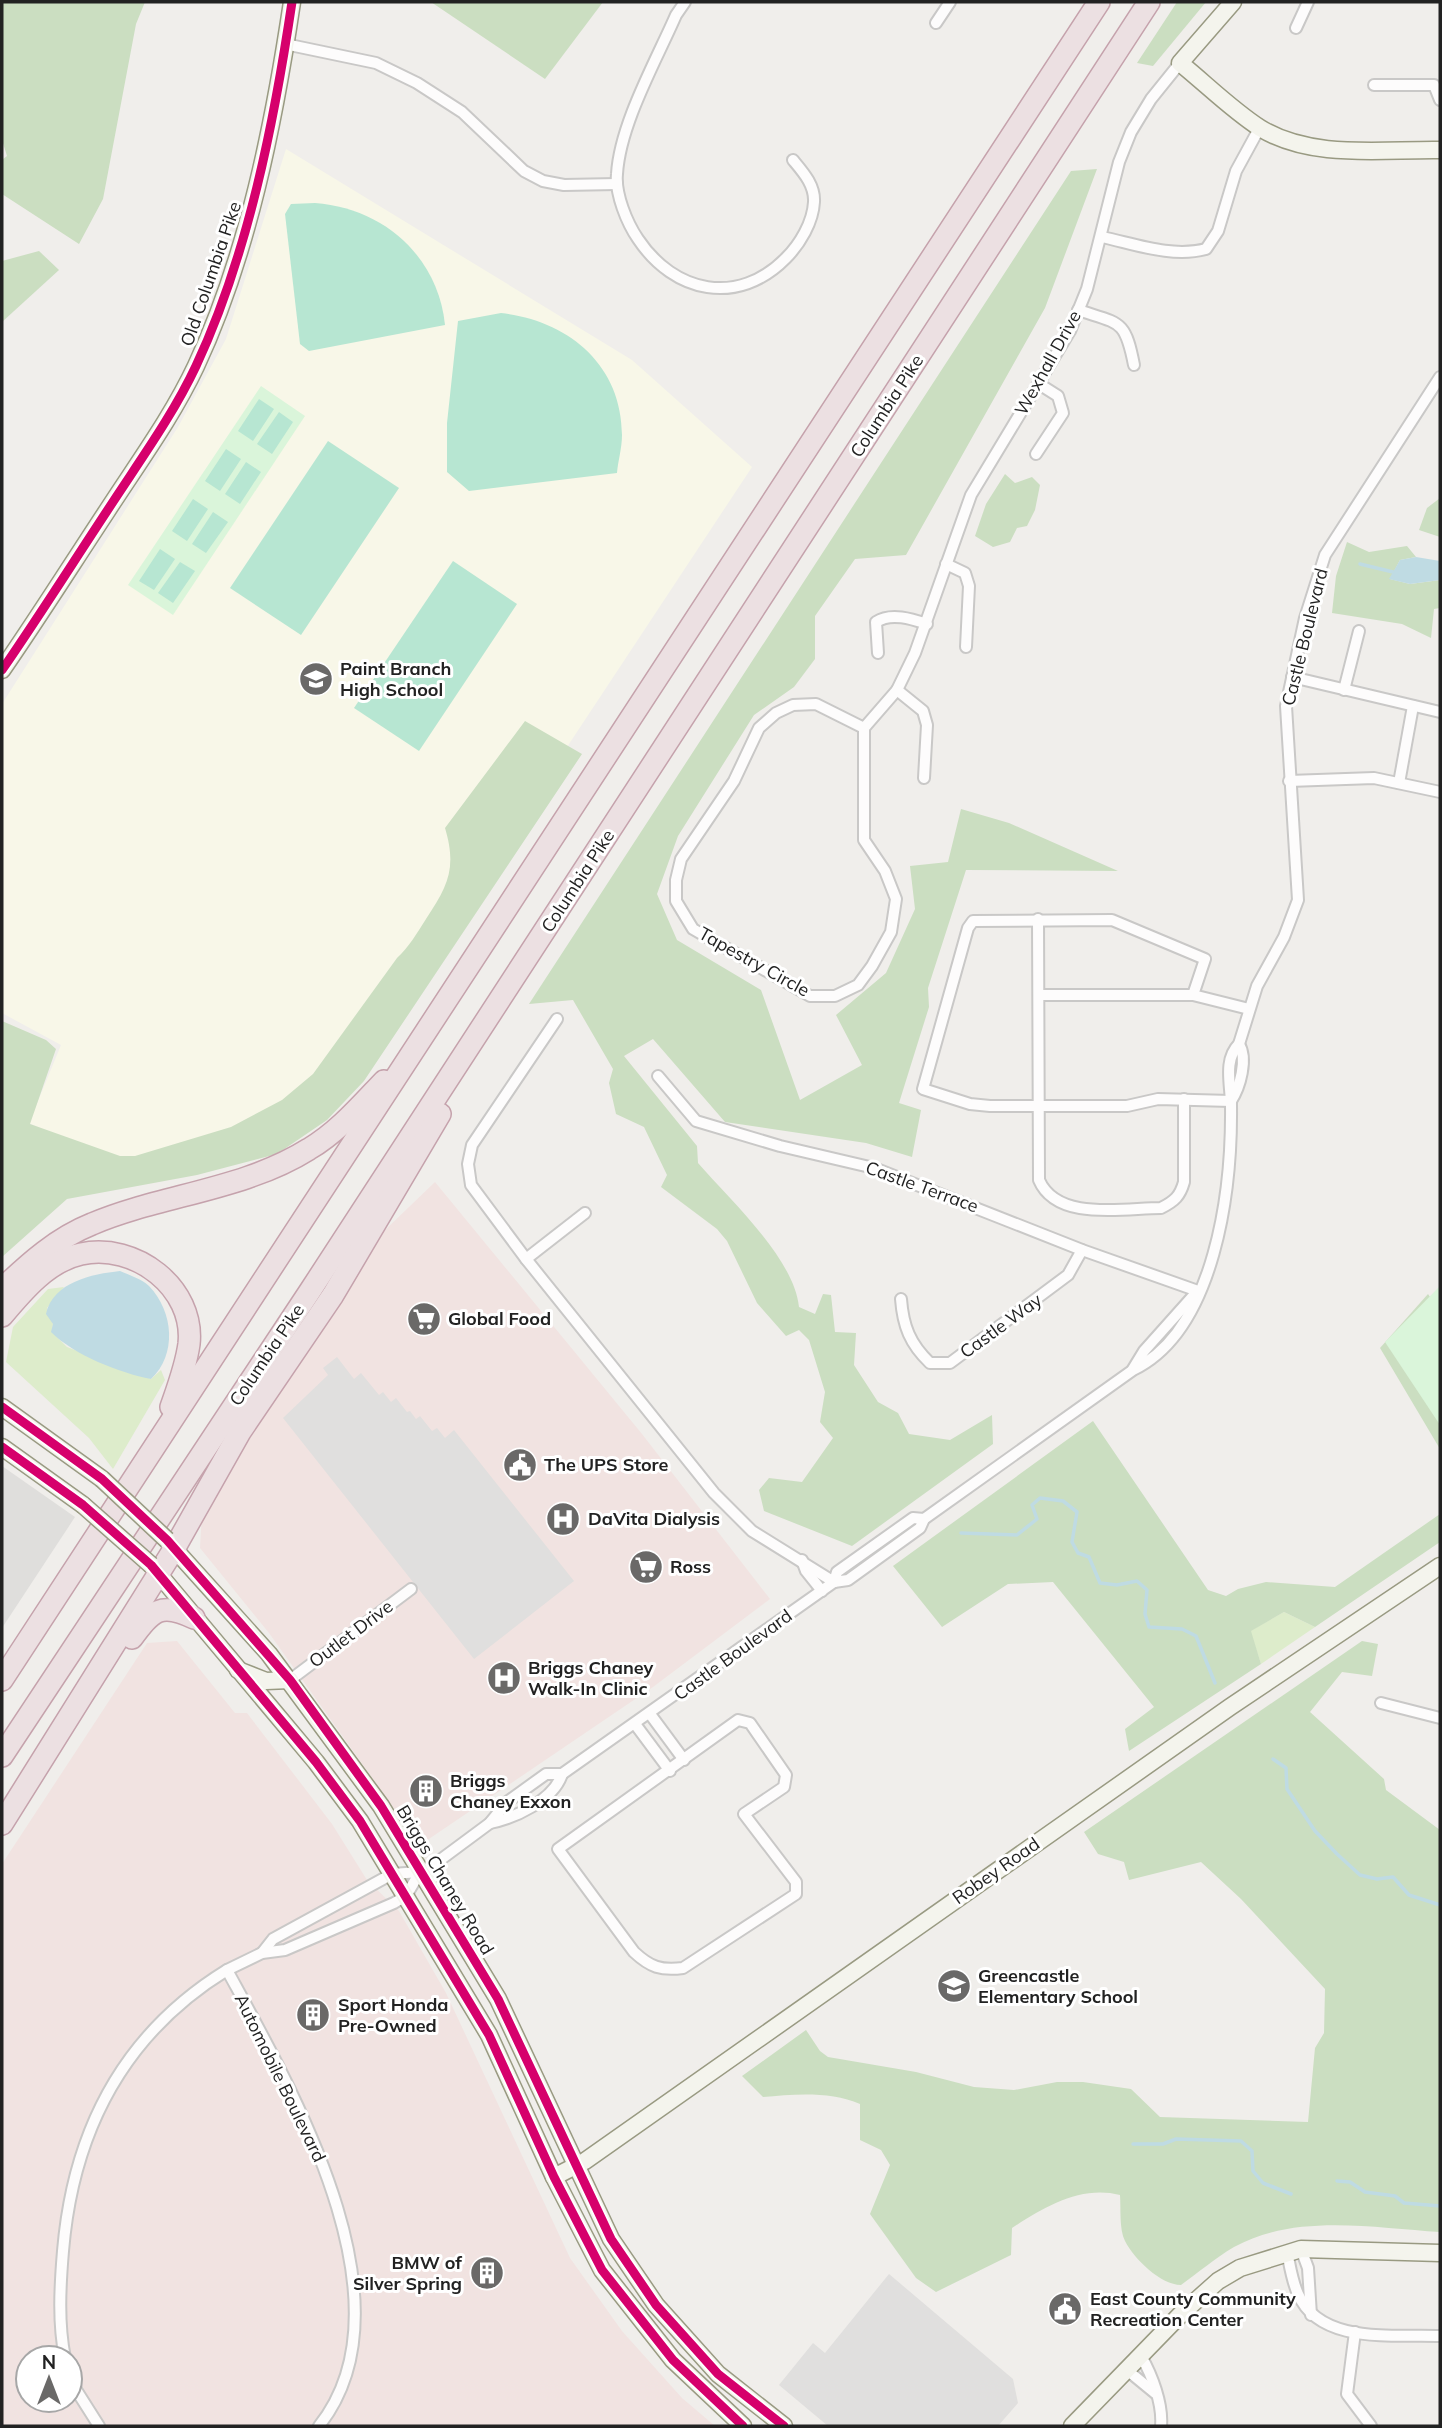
<svg xmlns="http://www.w3.org/2000/svg" width="1442" height="2428" font-family="Mulish,sans-serif">
<style>
.residential{fill:#dfdedc}
.commercial{fill:#f1e3e1;fill-rule:evenodd}
.education{fill:#f8f7e8}
.grass{fill:#ddeccb}
.forest{fill:#cbdec1}
.park{fill:#daf5da}
.pitch{fill:#b7e6d2}
.parking{fill:#e0dfde}
.water{fill:#bfdbe3}
.lines{fill:none;stroke-linecap:round;stroke-linejoin:round}
.stream{stroke:#bfdbe3;stroke-width:3.5}
.street-casing{stroke:#c9c8c7;stroke-width:14}
.secondary-casing{stroke:#999a82;stroke-width:19}
.highway-casing{stroke:#c5a2ac;stroke-width:24}
.street{stroke:#fdfcfc;stroke-width:10}
.secondary{stroke:#f4f4ed;stroke-width:16}
.highway{stroke:#ece0e2;stroke-width:21}
.secondary-bridge-casing{stroke:#999a82;stroke-width:19;stroke-linecap:butt}
.secondary-bridge{stroke:#f4f4ed;stroke-width:16}
.cycleway-casing{stroke:#fff;stroke-width:13}
.cycleway{stroke:#d6006c;stroke-width:9}
.labels{text-anchor:middle;stroke-width:6;stroke-linejoin:round;paint-order:stroke}
.street-label{font-size:18px;fill:#222;stroke:#fff}
.poi-label{font-size:18px;font-weight:bold;fill:#222;stroke:#fff;text-anchor:start}
</style>
<rect width="100%" height="100%" fill="#f0eeeb"/>
<polygon class="residential" points="2,1466 75,1517 2,1628"/>
<g class="commercial">
<polygon points="435,1182 642,1434 770,1599 653,1687 420,1845 269,1633 200,1548 202,1513 383,1232"/>
<path d="M177,1641L235,1713H247L332,1824L367,1880L399,1911L446,1993L570,2258L622,2331L682,2398L715,2426H2V1864L147,1643ZM28,2358H70V2400H28Z"/>
</g>
<polygon class="education" points="286,149 632,360 752,467 464,903 334,1088 132,1169 29,1123 61,1045 2,1013 2,704 178,427 226,339"/>
<g class="grass">
<polygon points="64,1287 47,1308 53,1324 52,1332 67,1347 151,1379 161,1370 165,1380 113,1469 89,1438 6,1362 13,1327 48,1289"/>
<polygon points="1284,1612 1315,1627 1261,1664 1250,1631"/>
</g>
<g class="forest">
<polygon points="2,2 145,2 136,24 103,199 79,244 2,194 2,160 7,156 2,140"/>
<polygon points="431,2 603,2 545,79"/>
<polygon points="1177,2 1206,2 1153,66 1137,63"/>
<path d="M1097,169L1045,308L906,555L855,559L815,616V659L794,687L754,715L678,836L657,894L677,940L761,990L800,1100L862,1065L836,1015L886,973L915,909L910,866L948,862L961,809L1009,823L1118,871L966,870L928,988L929,1007L899,1103L921,1110L912,1157L866,1143L725,1122L653,1039L624,1056L697,1146L698,1163C730,1200 794,1258 799,1307L815,1314L823,1294L831,1295L835,1332L856,1333L854,1365L878,1402L898,1413L909,1434L950,1440L992,1415L993,1444L852,1546L764,1511L759,1490L769,1478L802,1482L833,1438L820,1422L825,1392L809,1340L799,1330L786,1336L757,1303L727,1241L717,1229L661,1187L667,1175L644,1127L616,1114L609,1083L613,1069L573,1000L529,1004L1071,171Z"/>
<polygon points="39,251 59,270 2,322 2,261"/>
<polygon points="1005,474 1015,483 1032,477 1040,485 1035,510 1027,526 1017,528 1010,542 993,547 975,536 986,504"/>
<polygon points="1440,498 1440,537 1419,530 1427,508"/>
<polygon points="1347,542 1369,552 1407,546 1416,557 1400,560 1390,579 1410,584 1440,580 1440,608 1434,609 1431,638 1402,624 1332,613 1336,576"/>
<path d="M525,721L582,754L364,1081L327,1120L277,1154L197,1175L67,1199L2,1257V1021L46,1040L56,1049L30,1124L120,1156H135L231,1127L282,1100L313,1074L397,958C409,947 417,933 426,919C448,886 457,868 445,828Z"/>
<polygon points="1428,1294 1436,1306 1440,1449 1380,1348"/>
<polygon points="1093,1421 1208,1590 1226,1596 1238,1589 1266,1582 1335,1587 1440,1514 1440,1542 1315,1627 1284,1612 1251,1631 1261,1664 1129,1751 1125,1729 1154,1707 1053,1582 1008,1584 942,1627 893,1566"/>
<path d="M1362,1641L1378,1644L1372,1676L1342,1672L1310,1712L1384,1779L1386,1790L1440,1830V2232C1374,2228 1295,2213 1234,2247C1215,2258 1198,2273 1181,2285C1161,2285 1134,2259 1125,2241C1119,2229 1121,2209 1120,2195C1081,2185 1044,2207 1012,2228L1011,2255L936,2292L916,2278L870,2214L890,2165L881,2150L860,2140V2104C831,2091 794,2094 763,2097L742,2076L806,2030L820,2051L828,2057L916,2072L974,2087L1014,2090L1057,2082H1083L1131,2089L1160,2117L1308,2122L1315,2048L1324,2033L1325,1989L1241,1899L1201,1862L1129,1880L1124,1862L1098,1854L1084,1832Z"/>
</g>
<g class="park">
<polygon points="261,386 305,416 173,615 128,585"/>
<polygon points="1440,1286 1440,1425 1385,1342"/>
</g>
<g class="pitch">
<path d="M315,203C383,208 438,256 445,325L309,351L300,344L285,214L291,204Z"/>
<path d="M501,313C567,320 622,364 622,435C622,448 618,461 617,473L469,491L447,472V423L458,321Z"/>
<polygon points="259,399 274,409 253,441 238,431"/>
<polygon points="279,412 293,422 272,454 257,444"/>
<polygon points="328,441 399,488 301,635 230,588"/>
<polygon points="226,449 241,459 220,491 205,481"/>
<polygon points="246,462 261,472 240,504 225,494"/>
<polygon points="193,499 208,509 187,541 172,531"/>
<polygon points="213,512 228,522 206,553 192,544"/>
<polygon points="160,549 175,559 154,590 139,581"/>
<polygon points="453,561 517,604 419,751 354,708"/>
<polygon points="180,562 195,571 173,603 158,593"/>
</g>
<g class="parking">
<polygon points="337,1357 354,1379 361,1373 379,1395 383,1392 391,1402 396,1398 407,1412 410,1411 416,1419 420,1416 432,1431 437,1428 445,1438 454,1430 574,1581 474,1659 283,1418 328,1375 323,1368"/>
<polygon points="889,2274 1013,2379 1018,2403 998,2426 828,2426 779,2385 813,2343 825,2353"/>
</g>
<g class="water">
<polygon points="1416,557 1440,561 1440,580 1410,584 1389,579 1400,560"/>
<path d="M120,1271C129,1275 142,1279 149,1286C174,1312 177,1355 151,1379C120,1373 74,1355 51,1332L53,1324L46,1314C53,1282 92,1274 120,1271Z"/>
</g>
<g class="lines">
<g class="stream">
<polyline points="1360,564 1393,572"/>
<polyline points="961,1533 1017,1535 1037,1519 1032,1505 1040,1498 1063,1501 1077,1512 1072,1542 1078,1553 1089,1557 1100,1583 1117,1585 1137,1581 1147,1590 1145,1614 1149,1627 1182,1629 1196,1636 1215,1683"/>
<polyline points="1273,1759 1286,1768 1287,1789 1315,1831 1337,1854 1360,1875 1377,1879 1393,1877 1409,1895 1440,1905"/>
<polyline points="1133,2144 1163,2144 1176,2139 1241,2141 1252,2151 1253,2171 1263,2183 1291,2194"/>
<polyline points="1337,2181 1350,2182 1365,2192 1395,2196 1404,2203 1440,2206"/>
</g>
<g class="street-casing">
<g id="street">
<path d="M685,2L676,15C656,61 620,124 617,174C615,194 627,223 638,239C674,293 738,307 786,258C800,244 813,222 814,202C815,185 803,172 793,160"/>
<polyline points="936,23 950,2"/>
<polyline points="1296,28 1308,2"/>
<polyline points="285,44 376,63 417,83 462,112 524,171 543,181 564,185 617,184"/>
<polyline points="1374,85 1434,85 1440,100"/>
<path d="M1102,237C1135,244 1172,258 1206,249L1218,231L1236,171L1260,127"/>
<path d="M1078,310C1120,324 1125,319 1134,365"/>
<polyline points="1036,454 1063,413 1058,396 1039,384"/>
<polyline points="946,564 965,573 969,586 966,647"/>
<path d="M878,653L876,622C891,612 912,619 927,624"/>
<polyline points="1292,677 1440,712"/>
<polyline points="897,690 923,711 927,725 924,778"/>
<polyline points="1344,690 1359,631"/>
<polygon points="816,704 864,728 864,840 885,871 896,899 891,932 872,966 858,985 835,996 810,996 693,929 676,901 676,880 681,859 734,781 759,728 776,713 793,705"/>
<polyline points="864,728 897,690 915,653 971,495 1070,331 1087,289 1119,162 1131,132 1151,99 1180,63"/>
<polyline points="1289,781 1374,778 1440,792"/>
<polyline points="1399,783 1413,706"/>
<path d="M1038,919L1039,1180C1057,1222 1124,1208 1161,1208C1175,1201 1180,1196 1184,1182V1099"/>
<polyline points="1039,995 1193,995"/>
<polyline points="557,1019 472,1145 468,1164 471,1185 526,1259 714,1493 752,1531 834,1582"/>
<polyline points="658,1076 696,1121 780,1146 874,1168 1082,1250 1198,1291"/>
<polyline points="1231,1101 1158,1099 1127,1106 990,1106 970,1104 923,1089 968,928 973,921 1112,920 1205,959 1193,995 1249,1009"/>
<path d="M1231,1101C1240,1087 1248,1059 1239,1044"/>
<polyline points="526,1259 585,1213"/>
<path d="M901,1299C903,1326 910,1344 930,1363H950L1068,1275L1082,1250"/>
<polyline points="1133,1369 1144,1351 1194,1295"/>
<polyline points="802,1560 806,1571 822,1591"/>
<polyline points="834,1582 837,1572 913,1518 924,1519"/>
<polyline points="290,1680 411,1589"/>
<polyline points="1381,1703 1440,1718"/>
<polyline points="650,1714 684,1760"/>
<path d="M738,1720L750,1723L786,1775L784,1787L744,1814L796,1882V1894L683,1968C661,1971 650,1967 634,1952L558,1849Z"/>
<polyline points="635,1724 670,1771"/>
<path d="M490,1823C515,1818 554,1800 562,1774"/>
<path d="M262,1953L273,1939L392,1874L420,1872L432,1866L490,1823L507,1802L546,1774H562L834,1582L848,1580L920,1528L924,1519L1133,1370C1216,1330 1232,1188 1231,1105C1231,1085 1223,1060 1239,1044L1257,986L1284,937L1298,900L1286,706L1305,618L1325,555L1440,377"/>
<polyline points="227,1970 262,1953 285,1950 394,1903 406,1896 420,1872"/>
<polyline points="1301,2249 1308,2268 1311,2315"/>
<path d="M1287,2252C1290,2266 1292,2281 1298,2294C1320,2345 1394,2334 1440,2336"/>
<polyline points="1355,2332 1347,2394 1371,2426"/>
<path d="M1141,2356C1152,2375 1163,2404 1161,2426"/>
<path d="M65,2358C58,2323 60,2287 63,2251C73,2132 123,2034 227,1970C290,2086 417,2303 319,2426"/>
<polyline points="1127,2370 1155,2393"/>
<polyline points="70,2374 73,2385 99,2426"/>
</g>
</g>
<g class="secondary-casing">
<g id="secondary">
<path d="M1233,2L1180,63C1206,84 1232,110 1260,128C1312,160 1382,149 1440,150"/>
<path d="M2,670C38,618 72,564 107,511C138,463 172,417 196,366C248,255 274,123 292,2"/>
<polyline points="2,1407 102,1479"/>
<polyline points="2,1447 83,1505"/>
<polyline points="169,1543 269,1654 381,1806 498,1999 611,2239 656,2305 718,2374 784,2426"/>
<polyline points="152,1566 316,1762 360,1821 489,2035 554,2177 602,2270 673,2360 743,2426"/>
<polyline points="238,1670 266,1681 290,1680"/>
<polyline points="554,2177 585,2161 1230,1707 1440,1566"/>
<polyline points="1072,2426 1181,2314 1218,2281 1240,2268 1301,2249 1440,2253"/>
</g>
</g>
<g class="highway-casing">
<g id="highway">
<path d="M2,1289C29,1263 57,1238 92,1224C160,1195 244,1190 309,1149C338,1132 361,1105 384,1081"/>
<path d="M2,1316C23,1291 48,1261 81,1254C135,1242 195,1288 189,1344C186,1366 178,1387 171,1407"/>
<path d="M132,1638C152,1610 161,1602 194,1618"/>
<polyline points="2,1680 1099,2"/>
<polyline points="2,1756 310,1291 1149,2"/>
<polyline points="2,1824 174,1549 240,1432 333,1295 440,1114"/>
</g>
</g>
<use href="#street" class="street"/>
<use href="#secondary" class="secondary"/>
<use href="#highway" class="highway"/>
<g class="secondary-bridge-casing">
<g id="secondary-bridge">
<polyline points="102,1479 167,1540"/>
<polyline points="83,1505 151,1565"/>
</g>
</g>
<use href="#secondary-bridge" class="secondary-bridge"/>
<g class="cycleway-casing">
<g id="cycleway">
<path d="M2,670C38,618 72,564 107,511C138,463 172,417 196,366C248,255 274,123 292,2"/>
<polyline points="2,1407 102,1479 167,1540 290,1680 381,1806 498,1999 611,2239 656,2305 718,2374 784,2426"/>
<polyline points="2,1447 83,1505 151,1565 316,1762 360,1821 489,2035 554,2177 602,2270 673,2360 743,2426"/>
</g>
</g>
<use href="#cycleway" class="cycleway"/>
</g>
<defs>
<g id="school-disc" transform="scale(1.75)"><circle r="9.5" fill="#6a6968" stroke="#fff"/><path d="M0-5L7-2L0 1L-7-2ZM-4 1L0 2.5L4 1V4Q0 6-4 4Z" fill="#fff"/></g>
<g id="supermarket-disc" transform="scale(1.75)"><circle r="9.5" fill="#6a6968" stroke="#fff"/><path d="M-6-5.5h2.5l.6 2H6L4.5 2H-2.5L-4.4-4H-6ZM-1.5 3.2a1.3 1.3 0 1 0 .1 0ZM3 3.2a1.3 1.3 0 1 0 .1 0Z" fill="#fff"/></g>
<g id="civic-disc" transform="scale(1.75)"><circle r="9.5" fill="#6a6968" stroke="#fff"/><path d="M-.6-6.5H3V-4.5H.6V-3L4-1V1h2V6H-6V1h2V-1L-.6-3ZM-1.2 2.5V6h2.4V2.5Z" fill="#fff"/></g>
<g id="hospital-disc" transform="scale(1.75)"><circle r="9.5" fill="#6a6968" stroke="#fff"/><path d="M-5-5h3v3.5h4V-5h3V5h-3V1.5h-4V5h-3Z" fill="#fff"/></g>
<g id="building-disc" transform="scale(1.75)"><circle r="9.5" fill="#6a6968" stroke="#fff"/><path d="M-4-6H4V6H1V3H-1V6H-4ZM-2.5-4.3h1.7v1.8h-1.7ZM.8-4.3h1.7v1.8H.8ZM-2.5-1h1.7V.8h-1.7ZM.8-1h1.7V.8H.8Z" fill="#fff"/></g>
</defs>
<g fill-rule="evenodd">
<use href="#school-disc" x="316" y="679"/>
<use href="#supermarket-disc" x="424" y="1319"/>
<use href="#civic-disc" x="520" y="1465"/>
<use href="#hospital-disc" x="563" y="1519"/>
<use href="#supermarket-disc" x="646" y="1567"/>
<use href="#hospital-disc" x="504" y="1678"/>
<use href="#building-disc" x="426" y="1791"/>
<use href="#school-disc" x="954" y="1986"/>
<use href="#building-disc" x="313" y="2015"/>
<use href="#building-disc" x="487" y="2273"/>
<use href="#civic-disc" x="1065" y="2309"/>
</g>
<g class="labels">
<g class="street-label">
<text transform="translate(211 274) rotate(-71)" y="6">Old Columbia Pike</text>
<text transform="translate(1048 363) rotate(-61)" y="6">Wexhall Drive</text>
<text transform="translate(887 406) rotate(-57)" y="6">Columbia Pike</text>
<text transform="translate(1305 637) rotate(-76)" y="6">Castle Boulevard</text>
<text transform="translate(578 881) rotate(-57)" y="6">Columbia Pike</text>
<text transform="translate(754 962) rotate(29)" y="6">Tapestry Circle</text>
<text transform="translate(922 1187) rotate(20)" y="6">Castle Terrace</text>
<text transform="translate(1001 1326) rotate(-36)" y="6">Castle Way</text>
<text transform="translate(267 1355) rotate(-56)" y="6">Columbia Pike</text>
<text transform="translate(351 1634) rotate(-37)" y="6">Outlet Drive</text>
<text transform="translate(733 1655) rotate(-36)" y="6">Castle Boulevard</text>
<text transform="translate(996 1871) rotate(-35)" y="6">Robey Road</text>
<text transform="translate(445 1880) rotate(59)" y="6">Briggs Chaney Road</text>
<text transform="translate(280 2078) rotate(64)" y="6">Automobile Boulevard</text>
</g>
<g class="poi-label">
<text x="340" y="675">Paint Branch<tspan x="340" dy="21">High School</tspan></text>
<text x="448" y="1325">Global Food</text>
<text x="544" y="1471">The UPS Store</text>
<text x="588" y="1525">DaVita Dialysis</text>
<text x="670" y="1573">Ross</text>
<text x="528" y="1674">Briggs Chaney<tspan x="528" dy="21">Walk-In Clinic</tspan></text>
<text x="450" y="1787">Briggs<tspan x="450" dy="21">Chaney Exxon</tspan></text>
<text x="978" y="1982">Greencastle<tspan x="978" dy="21">Elementary School</tspan></text>
<text x="338" y="2011">Sport Honda<tspan x="338" dy="21">Pre-Owned</tspan></text>
<text x="462" y="2269" text-anchor="end">BMW of<tspan x="462" dy="21">Silver Spring</tspan></text>
<text x="1090" y="2305">East County Community<tspan x="1090" dy="21">Recreation Center</tspan></text>
</g>
</g>
<rect width="1442" height="2428" fill="none" stroke="#222222" stroke-width="7"/>
<g transform="translate(49 2379)"><circle r="33" fill="#ffffff" stroke="#a7a7a7" stroke-width="2"/>
<path d="M0-5L12 26L0 18L-12 26Z" fill="#6a6968"/>
<text y="-10" font-size="19" font-weight="bold" text-anchor="middle" fill="#222222">N</text>
</g>
</svg>
